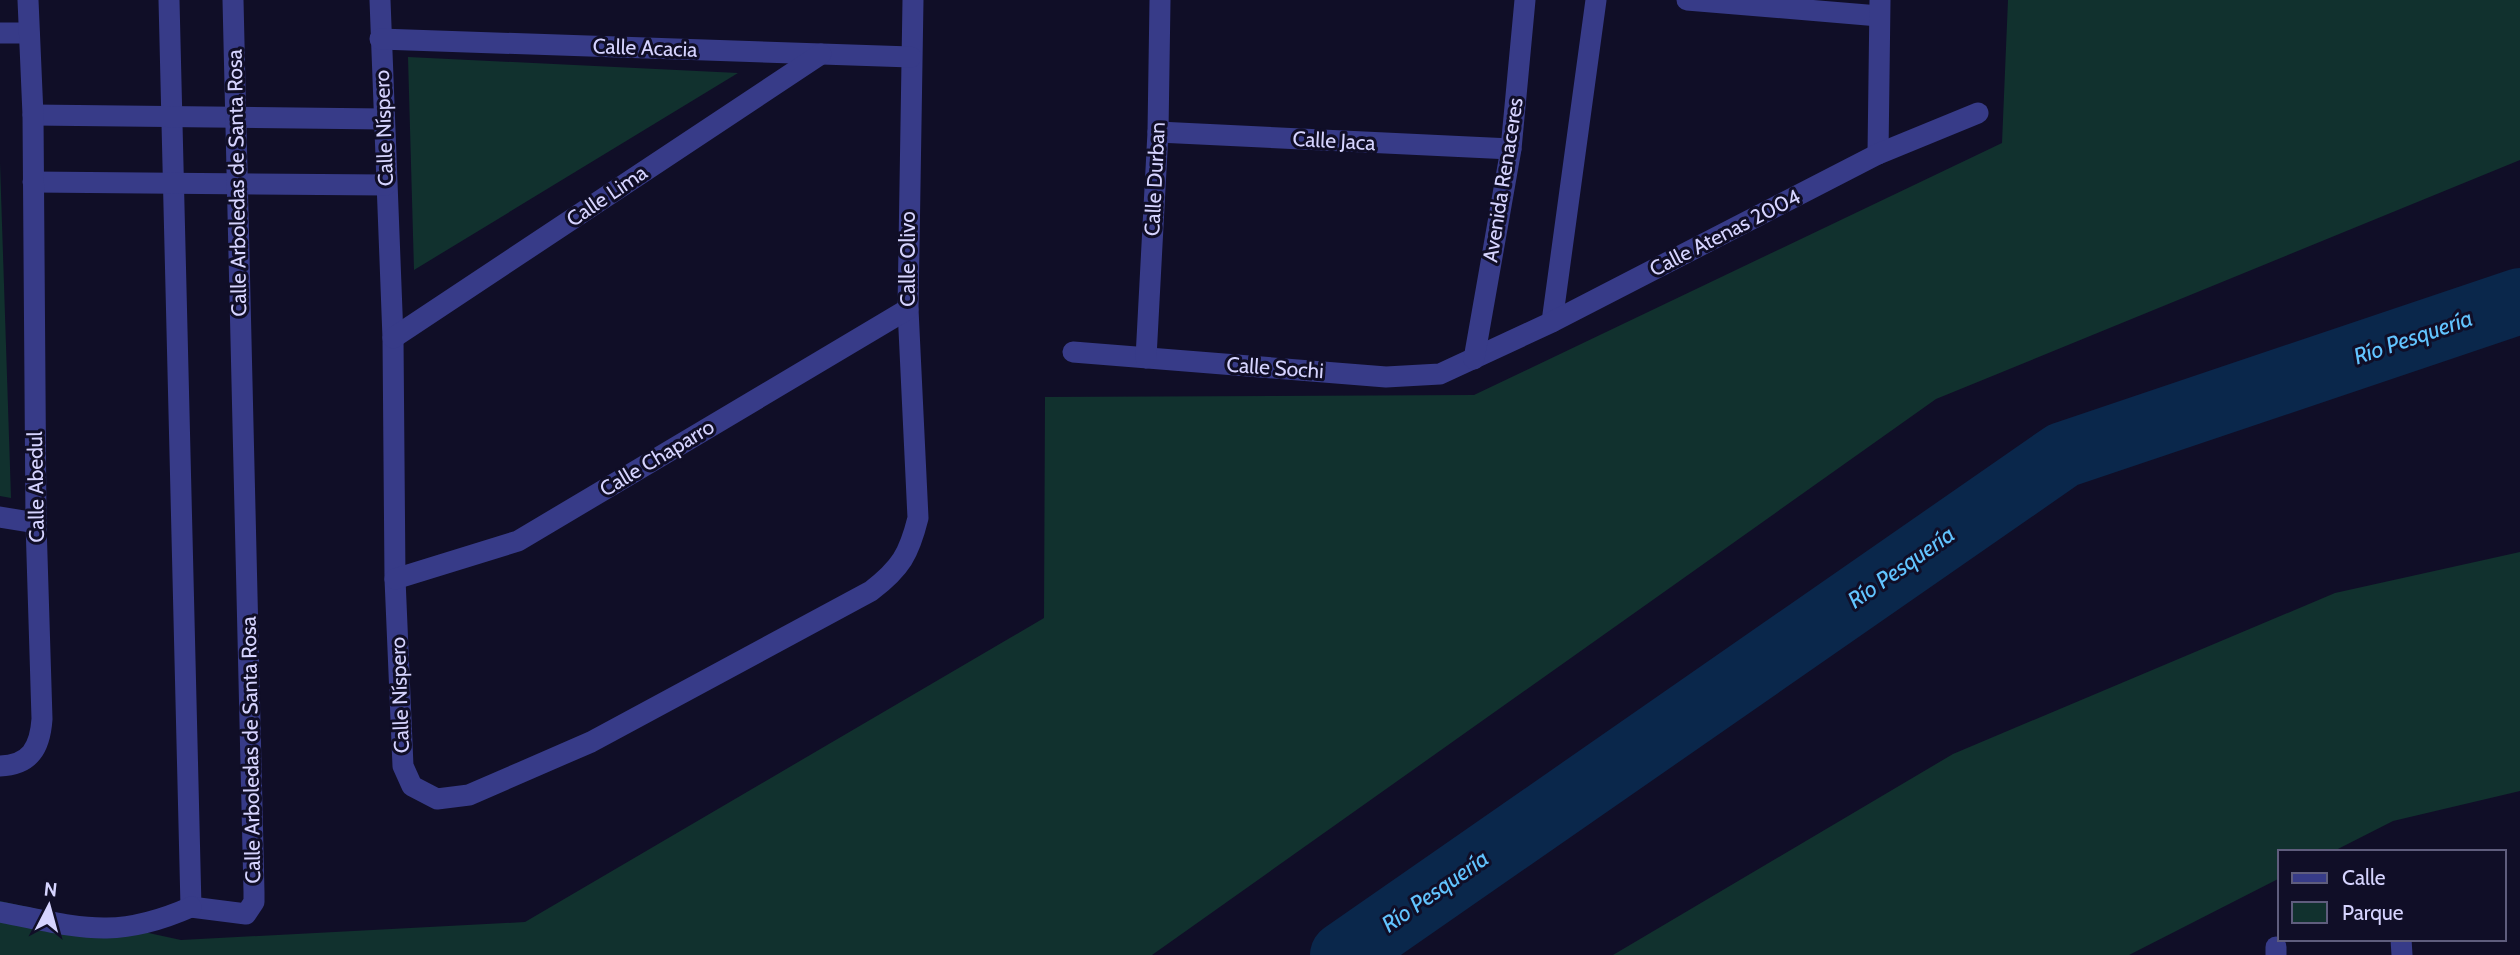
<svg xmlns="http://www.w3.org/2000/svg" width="2520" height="955" font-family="Cabin,sans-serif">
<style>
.green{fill:#11312e}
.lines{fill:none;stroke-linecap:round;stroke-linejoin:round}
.river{stroke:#0a274b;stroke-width:66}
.street{stroke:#373b88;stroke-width:21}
.labels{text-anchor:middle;stroke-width:6;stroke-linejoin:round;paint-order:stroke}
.street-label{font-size:21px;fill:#d6d4ff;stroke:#100e27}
.water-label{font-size:23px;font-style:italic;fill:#62c4ff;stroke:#100e27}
</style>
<rect width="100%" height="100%" fill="#100e27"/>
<g class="green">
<polygon points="2008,0 2520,0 2520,160 1936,399 1152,955 0,955 0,901 181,940 525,922 1044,618 1045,397 1474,395 2002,143"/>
<polygon points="408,57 738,73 414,270"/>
<polygon points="0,163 11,498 0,496"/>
<polygon points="2520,552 2520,791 2393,821 2332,852 2280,852 2280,878 2129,955 1613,955 1953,754 2335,593"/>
</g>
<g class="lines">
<polyline class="river" points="1343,955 2063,455 2520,301"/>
<g class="street">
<polyline points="169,0 191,907"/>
<path d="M380,0L393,338L395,579L403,766L412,786L437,799L469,795L591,742L871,591C901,568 909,554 918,518L908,309L913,0"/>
<polyline points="1687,0 1879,16"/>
<polyline points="0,33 29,33"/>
<polyline points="380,39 911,57"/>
<polyline points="33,115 384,119"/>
<polyline points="1158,132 1511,149"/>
<polyline points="1878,154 1880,0"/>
<polyline points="33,182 386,185"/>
<polyline points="1552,322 1596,0"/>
<polyline points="393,338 821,54"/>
<polyline points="1073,352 1386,377 1440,374 1552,322 1878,154 1978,113"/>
<polyline points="1146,358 1158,132 1160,0"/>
<polyline points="1474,359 1511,149 1525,0"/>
<polyline points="0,517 36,523"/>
<polyline points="395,579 518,541 908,309"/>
<path d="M0,766C30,765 40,748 42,719L36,523L33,115L28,0"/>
<polyline points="191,907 246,914 254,902 254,892 233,0"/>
<path d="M0,912C79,927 114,941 191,907"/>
<polyline points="2401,939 2402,955"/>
<polyline points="2276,947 2276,955"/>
</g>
</g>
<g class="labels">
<g class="street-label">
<text transform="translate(645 48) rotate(2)" y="7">Calle Acacia</text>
<text transform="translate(384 128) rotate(-92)" y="7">Calle Níspero</text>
<text transform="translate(1334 141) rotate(3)" y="7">Calle Jaca</text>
<text transform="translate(1155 179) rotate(-87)" y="7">Calle Durban</text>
<text transform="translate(1503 180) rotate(-81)" y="7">Avenida Renaceres</text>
<text transform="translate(237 183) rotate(-91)" y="7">Calle Arboledas de Santa Rosa</text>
<text transform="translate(607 196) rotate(-34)" y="7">Calle Lima</text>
<text transform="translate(1725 233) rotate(-27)" y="7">Calle Atenas 2004</text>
<text transform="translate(908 259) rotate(-90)" y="7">Calle Olivo</text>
<text transform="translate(1275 368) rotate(4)" y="7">Calle Sochi</text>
<text transform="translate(657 458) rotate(-31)" y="7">Calle Chaparro</text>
<text transform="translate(36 487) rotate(-91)" y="7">Calle Abedul</text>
<text transform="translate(400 695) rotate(-92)" y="7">Calle Níspero</text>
<text transform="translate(251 750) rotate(-91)" y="7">Calle Arboledas de Santa Rosa</text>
</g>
<g class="water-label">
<text transform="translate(2413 337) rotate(-19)" y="8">Río Pesquería</text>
<text transform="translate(1901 567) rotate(-35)" y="8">Río Pesquería</text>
<text transform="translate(1435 891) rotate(-35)" y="8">Río Pesquería</text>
</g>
</g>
<rect x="2278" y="850" width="228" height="91" fill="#100e27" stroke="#5f5d7d" stroke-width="2"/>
<rect x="2292" y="873" width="35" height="10" fill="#373b88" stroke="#5f5d7d" stroke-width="2"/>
<text x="2342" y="885" font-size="21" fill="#d6d4ff">Calle</text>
<rect x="2292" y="902" width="35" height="21" fill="#11312e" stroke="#5f5d7d" stroke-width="2"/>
<text x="2342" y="920" font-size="21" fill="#d6d4ff">Parque</text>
<g transform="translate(49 906) rotate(6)" stroke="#100e27" stroke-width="5" paint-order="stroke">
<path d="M0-5L12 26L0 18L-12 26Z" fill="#d6d4ff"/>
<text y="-10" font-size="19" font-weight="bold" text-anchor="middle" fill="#d6d4ff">N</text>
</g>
</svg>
